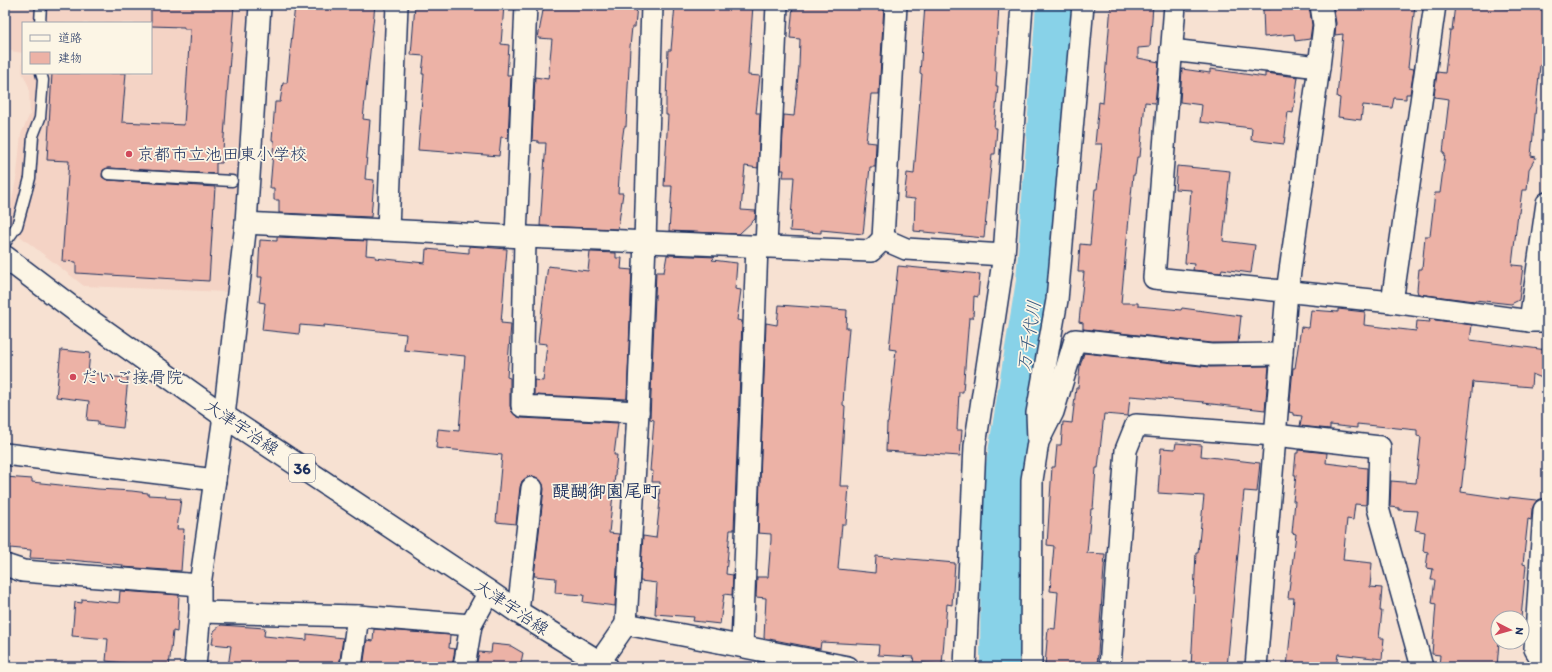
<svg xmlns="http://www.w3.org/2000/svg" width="1552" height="672" font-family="Itim,'Klee One',sans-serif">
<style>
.built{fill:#f4d3c5;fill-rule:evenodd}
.water{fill:#88d2e8;stroke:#5c91b1}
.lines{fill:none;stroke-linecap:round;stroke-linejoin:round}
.river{stroke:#88d2e8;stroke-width:44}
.building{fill:#ecb2a6;stroke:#1b2f5e}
.service-casing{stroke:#1b2f5e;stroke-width:13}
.minor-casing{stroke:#1b2f5e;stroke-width:24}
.primary-casing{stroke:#1b2f5e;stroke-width:25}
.service{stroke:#fcf5e5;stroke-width:10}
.minor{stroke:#fcf5e5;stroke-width:21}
.primary{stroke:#fcf5e5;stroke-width:22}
.poi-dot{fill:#d1495b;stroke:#fcf5e5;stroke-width:1.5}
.labels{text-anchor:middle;stroke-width:3.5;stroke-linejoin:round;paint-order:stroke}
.shield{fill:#fcf5e5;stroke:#5e6a86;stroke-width:1}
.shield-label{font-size:16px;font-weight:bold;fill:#1b2f5e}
.poi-label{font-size:17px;fill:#1b2f5e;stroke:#fcf5e5;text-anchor:start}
.street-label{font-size:17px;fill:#1b2f5e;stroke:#fcf5e5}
.water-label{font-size:18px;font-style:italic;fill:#365880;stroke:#fcf5e5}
.neighbourhood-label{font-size:18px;font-weight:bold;fill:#1b2f5e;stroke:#fcf5e5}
</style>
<rect width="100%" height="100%" fill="#f7e1d2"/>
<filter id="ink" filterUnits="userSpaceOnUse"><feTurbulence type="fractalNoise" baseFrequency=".025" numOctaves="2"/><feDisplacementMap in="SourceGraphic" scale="8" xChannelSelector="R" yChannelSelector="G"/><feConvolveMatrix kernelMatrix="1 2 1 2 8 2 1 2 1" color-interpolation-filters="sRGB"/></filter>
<g filter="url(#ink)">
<path class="built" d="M5,5H248L236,195L226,292L84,286L7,226L17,174L21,134L30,114L29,87L22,72L23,53L5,50ZM23,23H151V73H23Z"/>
<polygon class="water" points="5,5 8,5 7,32 5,32"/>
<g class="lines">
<polyline class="river" points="1002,667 1003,496 1038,282 1058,5"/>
</g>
<g class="building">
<polygon points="151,5 234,5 222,163 216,163 216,174 108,168 103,170 102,177 108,180 215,187 209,281 76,273 76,262 62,261 69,161 47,160 52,73 126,73 122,122 184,125 190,29 184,29 184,27 151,26"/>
<polygon points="295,5 375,5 363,119 370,120 365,179 374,180 371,217 279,213 279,200 274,200 274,188 270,188 274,141 272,140 275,102 280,102 283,83 287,83"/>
<polygon points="415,5 504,5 501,44 509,45 507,75 511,75 508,138 501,137 499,156 418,150 424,74 422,74 424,56 411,55"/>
<polygon points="544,5 637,5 635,27 632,27 630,47 626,127 624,127 621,148 618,193 623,193 618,229 540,226 546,143 538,143 538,141 532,140 535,77 548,79 552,39 538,38"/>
<polygon points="675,5 753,5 748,75 760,76 756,113 760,113 758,168 745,166 741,210 756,211 755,219 739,234 669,231 672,186 664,186 668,115 666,115 666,100 668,50 671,50"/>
<polygon points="793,5 884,5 879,94 871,94 866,142 876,143 875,167 870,167 863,234 821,230 821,233 790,231 794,177 783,177 784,170 781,170 784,115 794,116 799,66 800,39 790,38"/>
<polygon points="925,5 999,5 995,71 997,71 996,86 998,86 994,128 997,128 995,154 992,154 984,238 914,231 915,199 904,198 907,173 914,174 922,74 920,73"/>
<polygon points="1111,5 1153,5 1150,47 1138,48 1138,58 1159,62 1155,103 1145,102 1140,157 1137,157 1135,175 1133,175 1121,303 1138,303 1138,306 1181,310 1182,308 1241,316 1238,343 1212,343 1083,329 1083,323 1079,322 1084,272 1078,272 1080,244 1090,245 1095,189 1097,189 1102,144 1095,144 1099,102 1103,103"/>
<polygon points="1271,5 1309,5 1312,25 1310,39 1295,41 1294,34 1264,37 1263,9 1271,9"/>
<polygon points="1333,5 1415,5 1408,68 1414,69 1410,94 1406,94 1406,99 1394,98 1392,108 1363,105 1361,120 1338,117 1340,98 1337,97 1343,34 1335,35 1336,23"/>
<polygon points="1455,5 1481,5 1511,9 1511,5 1547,5 1547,42 1545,66 1540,65 1531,156 1536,157 1529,169 1527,190 1522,190 1519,213 1518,213 1512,265 1523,266 1519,300 1511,304 1475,300 1475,301 1418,294 1417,290 1419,269 1422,269 1425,236 1430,236 1435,193 1440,193 1445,154 1443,153 1449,99 1434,97 1437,72 1445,73 1450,30 1452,30"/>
<polygon points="1182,69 1210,73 1210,69 1265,77 1265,73 1298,77 1293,113 1288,112 1284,144 1251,140 1252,128 1200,122 1202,105 1180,102"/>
<polygon points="1177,166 1230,171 1223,241 1255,245 1251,273 1222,269 1221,273 1193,270 1194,264 1185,263 1191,190 1175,189"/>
<polygon points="277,237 367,241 366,255 376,256 375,258 425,263 426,249 469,253 469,246 507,249 501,323 511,324 507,377 510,378 510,406 512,412 516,416 521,418 618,423 614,455 617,455 609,533 619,534 615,606 583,602 584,595 555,593 556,578 534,576 544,489 543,484 539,479 533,476 527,477 522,481 520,487 516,524 496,522 502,455 436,448 438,429 459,431 465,356 404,350 406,334 324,325 324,327 300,325 299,334 262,330 265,303 259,302 262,277 258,277 260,240 277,241"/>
<polygon points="590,252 616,253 616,258 622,258 621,269 632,270 627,399 534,395 534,380 543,381 547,344 538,343 543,300 548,266 588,271"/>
<polygon points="667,255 715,257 712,260 737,263 735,289 741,290 737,320 742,321 734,530 730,530 726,574 733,575 732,595 724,594 720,624 693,621 694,617 655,614 657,583 640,581 643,536 656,538 660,501 659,501 660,482 652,482 653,471 650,471 654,420 650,419 656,272 664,272"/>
<polygon points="898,266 980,274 978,297 974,296 973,318 969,318 963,392 959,392 957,430 962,430 960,456 886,451 887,423 888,423 896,350 889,349"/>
<polygon points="779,305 847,310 846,328 849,328 844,387 843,405 845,406 840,486 849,486 846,524 842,524 838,569 875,573 876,556 955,563 952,605 947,604 942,665 913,662 914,657 878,655 879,645 821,642 820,649 764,638 766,598 756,597 757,577 768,577 771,540 771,534 758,533 766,323 777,325"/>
<polygon points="1338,309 1365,312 1364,325 1416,331 1417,321 1430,322 1429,319 1472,325 1470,340 1547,350 1547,380 1532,374 1531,387 1473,382 1461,492 1509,499 1509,497 1537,500 1532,509 1531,520 1528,519 1523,564 1526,565 1521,618 1498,618 1499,642 1497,667 1439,667 1440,655 1432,654 1436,604 1432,603 1435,580 1431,580 1433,569 1426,568 1428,552 1423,551 1425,532 1415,530 1418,511 1399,510 1399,508 1390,507 1391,481 1416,483 1421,437 1417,436 1417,430 1357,424 1357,428 1330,425 1330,429 1300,426 1302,416 1293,415 1293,413 1289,412 1293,368 1295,368 1301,327 1309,328 1311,310 1338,312"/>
<polygon points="61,350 90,353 88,373 100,374 100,376 128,378 123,428 98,425 98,421 87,420 89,401 56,397"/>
<polygon points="1084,353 1210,367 1269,366 1265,410 1203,403 1204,402 1130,396 1128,416 1104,414 1098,468 1096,468 1093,509 1091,509 1087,553 1105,554 1097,667 1045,666 1048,628 1055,629 1058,592 1050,591 1054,546 1047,545 1052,467 1055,467 1057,445 1061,445 1063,422 1072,423 1076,388 1078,388 1080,366"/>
<polygon points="1176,443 1202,445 1201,456 1260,463 1257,492 1244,491 1227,667 1191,667 1195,595 1194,594 1196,552 1198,552 1204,496 1158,493 1161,448 1175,449"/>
<polygon points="1298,450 1327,453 1326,463 1367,468 1366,505 1355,504 1353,520 1347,519 1343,560 1372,563 1370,587 1382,588 1380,611 1382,611 1379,638 1384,638 1382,659 1338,654 1336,667 1287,667 1294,598 1288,598 1296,534 1292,533 1295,501 1293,501 1296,475 1294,475 1296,453 1298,453"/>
<polygon points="5,477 32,479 32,482 98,489 132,491 148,493 148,495 166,496 166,498 181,499 177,529 184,529 181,571 122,567 123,565 70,560 30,558 31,550 10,548 11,545 5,544"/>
<polygon points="120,591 179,595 177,632 173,631 169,667 140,667 141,665 106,661 108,639 72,636 75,602 82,603 82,599 119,603"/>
<polygon points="221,625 265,628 264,636 307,640 307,634 343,638 339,667 228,667 231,646 212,644 214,631"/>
<polygon points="374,629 450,635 449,648 455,649 452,667 363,667 367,640 373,641"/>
<polygon points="492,644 511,646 523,653 520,667 476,667 479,652 491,653"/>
<polygon points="762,663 785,667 762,667"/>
</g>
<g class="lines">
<g class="service-casing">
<g id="service">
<polyline points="40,23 41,5"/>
<polyline points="108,174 232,181"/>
<polyline points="5,243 17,226 30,178 33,136 40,118 43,80 41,73"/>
</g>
</g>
<g class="minor-casing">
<g id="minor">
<polyline points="1175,5 1154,278 1392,302 1530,321 1547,321"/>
<polyline points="1171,50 1319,67"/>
<polyline points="246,223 525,237 871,251 883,239 906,249 1004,255"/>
<polyline points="388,229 397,5"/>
<polyline points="516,236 526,5"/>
<polyline points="525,237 522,406 638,412"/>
<polyline points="883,239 896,5"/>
<polyline points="766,246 777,5"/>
<polyline points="1392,302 1435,5"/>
<polyline points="1530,321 1547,203"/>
<polyline points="1038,439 1037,413 1057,300 1083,5"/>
<polyline points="5,454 215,480"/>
<polyline points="1547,510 1544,510 1535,649 1545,665 1547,665"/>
<polyline points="5,565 23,571 200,585"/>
<polyline points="200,612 358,616 471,625"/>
<polyline points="518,612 532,488"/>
<polyline points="626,624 638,412 645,242 652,5"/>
<polyline points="742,646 757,246"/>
<polyline points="599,663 626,624 848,667"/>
<polyline points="195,667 200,612 200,585 224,416 246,223 260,5"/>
<polyline points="351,667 358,616"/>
<polyline points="464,667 471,625 489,592"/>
<polyline points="965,667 975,446 1004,255 1022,5"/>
<polyline points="1031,667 1032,480 1038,442 1053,412 1075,340 1211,355 1282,354"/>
<polyline points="1110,667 1126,450 1136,425 1275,435 1380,447 1378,508 1422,667"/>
<polyline points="1256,667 1287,292 1319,67 1324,25 1321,5"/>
</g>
</g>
<g class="primary-casing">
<polyline id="primary" points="5,257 75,310 224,416 489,592 518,612 607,667"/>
</g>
<use href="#service" class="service"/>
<use href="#minor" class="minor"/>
<use href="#primary" class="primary"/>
</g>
</g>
<g class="poi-dot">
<circle cx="129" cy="154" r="4"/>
<circle cx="73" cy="377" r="4"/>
</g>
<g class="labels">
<rect class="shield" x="289" y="454" width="26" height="28" rx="3"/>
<g class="shield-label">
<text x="302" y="474">36</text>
</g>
<g class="poi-label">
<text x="137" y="160">京都市立池田東小学校</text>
<text x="81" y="383">だいご接骨院</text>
</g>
<g class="street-label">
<text transform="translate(242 427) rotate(34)" y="6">大津宇治線</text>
<text transform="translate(512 607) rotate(34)" y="6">大津宇治線</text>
</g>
<g class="water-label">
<text transform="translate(1029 336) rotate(-81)" y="6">万千代川</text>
</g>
<g class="neighbourhood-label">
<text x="606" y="497">醍醐御園尾町</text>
</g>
</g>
<rect width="1552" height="672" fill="none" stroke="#fcf5e5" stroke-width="20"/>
<rect x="10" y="10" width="1532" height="652" fill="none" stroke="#1b2f5e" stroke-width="1.5" filter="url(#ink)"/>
<rect x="22" y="22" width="130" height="52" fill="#fcf5e5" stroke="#a2a6af"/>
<rect x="30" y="35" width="20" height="6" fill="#fcf5e5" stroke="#a2a6af"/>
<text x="58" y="42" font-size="12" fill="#1b2f5e">道路</text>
<rect x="30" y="52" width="20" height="12" fill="#ecb2a6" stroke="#a2a6af"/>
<text x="58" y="62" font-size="12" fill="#1b2f5e">建物</text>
<g transform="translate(1510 630) rotate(96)"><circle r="19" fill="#fcf5e5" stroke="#a2a6af"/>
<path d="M0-3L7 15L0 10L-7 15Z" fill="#d1495b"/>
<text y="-6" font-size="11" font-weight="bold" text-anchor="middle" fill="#1b2f5e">N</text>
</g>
</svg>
